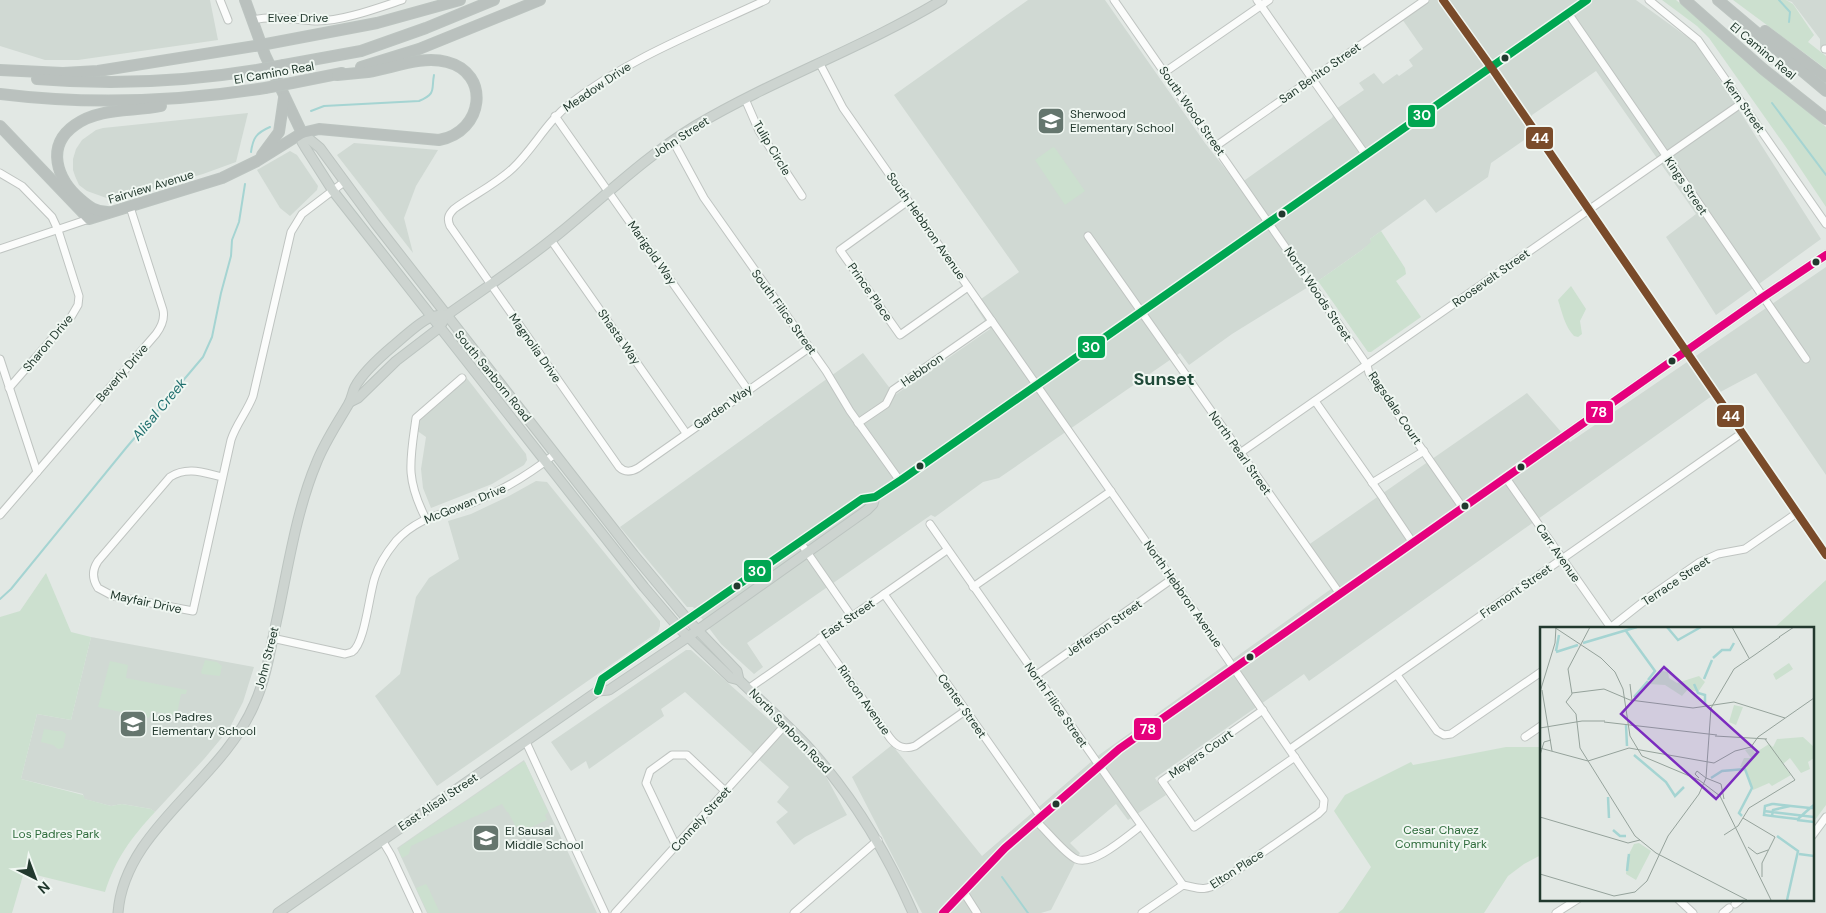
<svg xmlns="http://www.w3.org/2000/svg" width="1826" height="913" font-family="'DM Sans',sans-serif">
<style>
.built{fill:#d0d9d3}
.green{fill:#cce0cf}
.lines{fill:none;stroke-linecap:round;stroke-linejoin:round}
.stream{stroke:#a5d4d2;stroke-width:2}
.minor-casing{stroke:#bfc4c1;stroke-width:9}
.major-casing{stroke:#bcc4c0;stroke-width:11}
.highway-casing{stroke:#bcc4c0;stroke-width:12}
.minor{stroke:#fbfcfb;stroke-width:7}
.major{stroke:#cdd4d0;stroke-width:9}
.highway{stroke:#bac1be;stroke-width:10}
.highway-bridge-casing{stroke:#bcc4c0;stroke-width:12;stroke-linecap:butt}
.highway-bridge{stroke:#bac1be;stroke-width:10}
.bus-1-casing{stroke:#f0f7f2;stroke-width:11}
.bus-2-casing{stroke:#f0f7f2;stroke-width:11}
.bus-3-casing{stroke:#f0f7f2;stroke-width:11}
.bus-1{stroke:#e5007d;stroke-width:8}
.bus-2{stroke:#00a651;stroke-width:8}
.bus-3{stroke:#7a4b2a;stroke-width:8}
.bus-dot{fill:#22392e;stroke:#f0f7f2;stroke-width:2}
.labels{text-anchor:middle;stroke-width:4;stroke-linejoin:round;paint-order:stroke}
.street-label{font-size:12px;fill:#22392e;stroke:#f0f7f2}
.poi-label{font-size:12px;fill:#22392e;stroke:#f0f7f2;text-anchor:start}
.park-label{font-size:12px;fill:#2f6c3c;stroke:#f0f7f2}
.water-label{font-size:14px;font-style:italic;fill:#21706f;stroke:#f0f7f2}
.district-label{font-size:18px;font-weight:bold;fill:#1f4938;stroke:#f0f7f2}
.inset-river{fill:none;stroke:#a5d4d2;stroke-width:2.5}
.inset-road{fill:none;stroke:#95a29b;stroke-width:1}
.view{fill:#7b2cbf;fill-opacity:0.15;stroke:#7b2cbf;stroke-width:2.5}
.inset-edge{fill:none;stroke:#22392e;stroke-width:2.5}
.line-badge{stroke:#f0f7f2;stroke-width:2}
.badge-label{font-size:14px;text-anchor:middle;font-weight:bold;fill:#fff}
</style>
<rect width="100%" height="100%" fill="#e2e8e4"/>
<g class="built">
<polygon points="0,0 210,0 218,40 78,60 45,60 0,46"/>
<polygon points="1028,0 1105,0 1205,143 1238,185 1332,118 1336,109 1364,90 1359,83 1374,73 1383,84 1397,74 1399,76 1413,66 1409,60 1423,49 1402,19 1430,0 1636,0 1697,44 1821,239 1716,315 1666,237 1696,214 1596,71 1532,115 1527,138 1491,163 1488,177 1436,213 1425,199 1370,239 1372,242 1362,250 1318,281 1232,334 1189,365 1180,353 999,478 983,482 935,517 931,515 747,643 763,667 754,674 721,644 693,607 687,607 620,527 863,353 895,395 990,329 974,304 1019,272 894,95"/>
<polygon points="1786,0 1826,0 1826,54 1820,49 1820,39 1792,2"/>
<polygon points="248,113 236,162 203,174 112,200 87,191 79,185 75,176 73,170 73,159 76,149 82,140 96,130 103,128"/>
<polygon points="354,143 438,150 416,186 404,218 413,253 337,155"/>
<polygon points="290,151 297,155 318,186 317,190 290,216 280,208 257,170"/>
<polygon points="1826,267 1826,475 1756,373 1709,398 1309,681 1304,674 1155,778 1166,795 1128,820 1116,804 1070,843 1080,853 1051,910 1041,913 922,913 852,777 892,745 982,856 1099,755 1331,589 1304,548 1527,393 1570,442"/>
<polygon points="466,377 526,454 527,460 524,465 492,484 431,508 423,488 421,469 426,437 416,430 421,417"/>
<polygon points="536,481 547,482 660,621 660,626 658,632 437,786 375,696 400,674 416,597 429,578 459,559 448,521 471,514 509,496"/>
<polygon points="91,637 254,667 243,702 229,729 204,759 155,812 151,809 122,804 111,806 84,799 83,794 21,779 37,714 71,720"/>
<polygon points="686,650 691,650 774,724 824,773 847,815 805,837 794,845 776,822 788,812 777,802 789,787 685,692 661,709 664,716 589,769 586,761 571,771 551,742"/>
<polygon points="524,760 597,913 427,913 397,848"/>
</g>
<g class="green">
<polygon points="1662,0 1676,0 1826,127 1826,207 1788,150 1709,38 1697,26"/>
<polygon points="1733,0 1786,0 1793,4 1814,35 1808,42 1826,56 1826,69"/>
<polygon points="1053,147 1055,148 1085,191 1065,205 1035,160"/>
<polygon points="1381,231 1405,268 1406,274 1396,281 1421,317 1371,352 1368,352 1318,281 1362,250 1371,242 1370,239"/>
<path d="M1571,286L1586,309L1580,321L1582,334L1578,337L1574,336C1565,327 1562,312 1558,300Z"/>
<path d="M46,573L71,632L91,637L71,720L37,714L21,779L83,795L85,799L111,806L122,804L151,809L155,812C131,838 116,858 105,892L24,872L12,913H0V617L20,611Z"/>
<polygon points="1826,580 1826,805 1812,824 1812,628 1774,628"/>
<polygon points="205,660 217,662 222,666 220,676 202,674 201,672"/>
<polygon points="110,661 128,665 126,678 187,690 186,694 181,694 177,714 180,715 180,716 151,711 149,718 98,707"/>
<polygon points="44,729 57,731 62,731 66,734 63,748 58,749 53,745 41,742"/>
<polygon points="1506,747 1541,747 1541,855 1524,864 1508,876 1484,913 1338,913 1343,909 1371,867 1334,811 1345,795 1411,762 1413,765"/>
<polygon points="523,762 525,762 548,812 545,815 547,820 522,831 519,826 516,827 508,812 507,812 502,804 411,846 409,854 402,858 399,851 400,847"/>
<polygon points="426,884 428,887 440,913 428,913 416,888"/>
</g>
<g class="lines">
<g class="stream">
<polyline points="1779,0 1790,12 1789,22"/>
<polyline points="1772,103 1826,175"/>
<path d="M311,111L324,106L419,101C437,93 431,90 434,75"/>
<path d="M251,152C253,138 256,133 270,127"/>
<polyline points="0,599 11,589 126,448 203,357 212,337 221,293 231,256 232,240 239,222 245,184"/>
<polyline points="1002,877 1028,913"/>
</g>
<g class="minor-casing">
<g id="minor">
<polyline points="220,0 228,20"/>
<path d="M766,0C700,31 629,58 571,103C547,121 534,148 513,168C495,185 473,195 454,209C448,215 447,219 450,226L619,467C625,473 631,472 638,468L809,348"/>
<polyline points="1114,0 1367,365 1369,373 1463,508"/>
<polyline points="1257,0 1365,154"/>
<polyline points="1649,0 1698,40 1826,224"/>
<polyline points="1568,13 1806,359"/>
<path d="M252,20C275,15 292,20 315,21C340,22 378,8 402,0"/>
<polyline points="1825,49 1826,49"/>
<path d="M820,64L843,108L1198,616L1324,800L1323,809L1318,814L1219,883C1203,892 1199,888 1183,885L1142,913"/>
<polyline points="1491,67 1826,555"/>
<polyline points="1165,72 1269,0"/>
<polyline points="745,99 759,131 802,196"/>
<polyline points="555,116 748,390"/>
<polyline points="673,141 704,198 826,371 850,411 900,481"/>
<polyline points="1216,146 1425,0"/>
<polyline points="0,173 22,186 52,217 58,230 79,296 78,305 71,317 9,388"/>
<polyline points="908,201 840,250 900,335 968,287"/>
<polyline points="1088,236 1340,594"/>
<polyline points="551,240 686,433"/>
<polyline points="0,249 89,219"/>
<polyline points="0,359 37,472"/>
<polyline points="1315,401 1383,498"/>
<polyline points="858,423 886,404 893,390 992,321"/>
<polyline points="1240,453 1742,103"/>
<path d="M222,477C204,473 188,466 170,477L98,561C92,570 92,579 98,588L113,596L193,611L231,440C236,424 247,412 253,396L291,232L302,214L344,182"/>
<polyline points="1506,478 1611,628"/>
<polyline points="1372,483 1424,451"/>
<polyline points="1384,500 1413,543"/>
<path d="M0,515L156,334C162,326 165,319 163,310L130,207"/>
<path d="M426,519C405,478 410,461 416,418L462,378"/>
<polyline points="930,524 1183,885"/>
<polyline points="800,542 852,617"/>
<polyline points="973,587 1111,491"/>
<polyline points="884,594 1041,817"/>
<polyline points="1610,628 1648,598 1700,562 1718,554 1745,549 1797,513"/>
<path d="M272,638L345,654L352,652C365,644 369,594 375,577C379,564 387,552 396,541C421,514 446,515 477,501C505,489 531,473 555,454"/>
<path d="M820,638L890,738C897,747 904,750 915,746L965,711"/>
<polyline points="1397,675 1437,731 1444,735 1451,734 1541,672"/>
<polyline points="1035,676 1172,579"/>
<polyline points="748,689 947,550"/>
<polyline points="1263,710 1162,781 1194,827 1295,757"/>
<polyline points="1525,737 1541,726"/>
<polyline points="526,742 605,913"/>
<polyline points="1290,749 1742,433"/>
<path d="M1036,821C1047,831 1064,853 1076,859C1093,867 1127,836 1141,826"/>
<polyline points="1812,836 1826,817"/>
<polyline points="382,840 391,855 418,913"/>
<polyline points="676,846 646,783 650,771 672,755 687,755 725,791"/>
<polyline points="963,891 977,913"/>
<polyline points="1678,899 1693,913"/>
<polyline points="1735,904 1741,899"/>
<polyline points="615,913 786,724"/>
<polyline points="794,913 878,840"/>
<polyline points="1556,913 1578,899"/>
<polyline points="1723,913 1729,908"/>
</g>
</g>
<g class="major-casing">
<g id="major">
<polyline points="1443,0 1491,67"/>
<path d="M302,133L320,148L375,223L634,555L688,620L737,671L739,680C763,703 788,725 810,749C854,798 887,853 913,913"/>
<polyline points="302,133 302,142 305,147 333,191 644,587 678,627 705,653 731,678 739,680"/>
<path d="M350,402L358,398L396,361L439,328L447,315C485,288 525,262 561,232C605,196 646,156 695,126C774,79 863,48 942,0"/>
<polyline points="598,691 602,679 862,499 875,497 901,480 1587,0"/>
<path d="M118,913C124,829 221,782 254,705C267,677 271,645 278,614C288,567 297,509 316,464C324,443 337,424 348,405C352,399 352,393 355,387C363,372 380,357 393,346C403,338 421,320 432,317C437,315 442,315 447,315"/>
<polyline points="278,913 598,691 609,690 688,637 867,510 873,504 875,497"/>
<polyline points="943,913 1005,848 1119,749 1763,297 1826,255"/>
</g>
</g>
<g class="highway-casing">
<g id="highway">
<polyline points="245,0 265,55 302,133"/>
<polyline points="1685,0 1763,69 1826,119"/>
<polyline points="1718,0 1826,91"/>
<polyline points="1765,31 1826,77"/>
<polyline points="284,65 361,51 426,28 494,0"/>
<polyline points="361,67 419,49 540,0"/>
<polyline points="0,70 63,73 98,71 261,45 377,23 460,0"/>
<path d="M37,79C111,85 184,82 257,70"/>
<polyline points="292,83 342,73"/>
<path d="M0,94C89,105 176,102 265,88"/>
<path d="M0,126L89,219L222,178L257,161L302,133L319,129L439,140C484,132 491,73 447,62C422,55 393,68 368,72C358,73 347,74 337,75"/>
<polyline points="262,155 279,132 284,98"/>
<path d="M108,212C96,212 89,207 80,199C57,179 45,146 75,125C100,107 133,112 161,106"/>
</g>
</g>
<use href="#minor" class="minor"/>
<use href="#major" class="major"/>
<use href="#highway" class="highway"/>
<g class="highway-bridge-casing">
<g id="highway-bridge">
<polyline points="257,70 284,65"/>
<polyline points="265,88 292,83"/>
</g>
</g>
<use href="#highway-bridge" class="highway-bridge"/>
<g class="bus-1-casing">
<polyline id="bus-1" points="943,913 1005,848 1119,749 1763,297 1826,255"/>
</g>
<g class="bus-2-casing">
<polyline id="bus-2" points="598,691 602,679 862,499 875,497 901,480 1587,0"/>
</g>
<g class="bus-3-casing">
<polyline id="bus-3" points="1443,0 1491,67 1826,555"/>
</g>
<use href="#bus-1" class="bus-1"/>
<use href="#bus-2" class="bus-2"/>
<use href="#bus-3" class="bus-3"/>
</g>
<defs>
<g id="school-square" transform="scale(1.4375)"><rect x="-9" y="-9" width="18" height="18" rx="4" fill="#65766e" stroke="#f0f7f2"/><path d="M0-5L7-2L0 1L-7-2ZM-4 1L0 2.5L4 1V4Q0 6-4 4Z" fill="#fff"/></g>
</defs>
<g fill-rule="evenodd">
<use href="#school-square" x="1051" y="121"/>
<use href="#school-square" x="133" y="724"/>
<use href="#school-square" x="486" y="838"/>
</g>
<g class="bus-dot">
<circle cx="1505" cy="58" r="4.5"/>
<circle cx="1282" cy="214" r="4.5"/>
<circle cx="1816" cy="262" r="4.5"/>
<circle cx="1672" cy="361" r="4.5"/>
<circle cx="920" cy="466" r="4.5"/>
<circle cx="1521" cy="467" r="4.5"/>
<circle cx="1465" cy="506" r="4.5"/>
<circle cx="737" cy="586" r="4.5"/>
<circle cx="1250" cy="657" r="4.5"/>
<circle cx="1056" cy="804" r="4.5"/>
</g>
<g class="labels">
<g class="street-label">
<text x="298" y="22">Elvee Drive</text>
<text transform="translate(1763 51) rotate(40)" y="4">El Camino Real</text>
<text transform="translate(274 73) rotate(-10)" y="4">El Camino Real</text>
<text transform="translate(1320 73) rotate(-35)" y="4">San Benito Street</text>
<text transform="translate(597 87) rotate(-34)" y="4">Meadow Drive</text>
<text transform="translate(1744 106) rotate(55)" y="4">Kern Street</text>
<text transform="translate(1192 111) rotate(55)" y="4">South Wood Street</text>
<text transform="translate(681 137) rotate(-33)" y="4">John Street</text>
<text transform="translate(772 148) rotate(59)" y="4">Tulip Circle</text>
<text transform="translate(1686 186) rotate(56)" y="4">Kings Street</text>
<text transform="translate(151 187) rotate(-17)" y="4">Fairview Avenue</text>
<text transform="translate(926 226) rotate(55)" y="4">South Hebbron Avenue</text>
<text transform="translate(652 253) rotate(55)" y="4">Marigold Way</text>
<text transform="translate(1491 278) rotate(-35)" y="4">Roosevelt Street</text>
<text transform="translate(870 292) rotate(55)" y="4">Prince Place</text>
<text transform="translate(1318 294) rotate(56)" y="4">North Woods Street</text>
<text transform="translate(784 312) rotate(54)" y="4">South Filice Street</text>
<text transform="translate(619 337) rotate(55)" y="4">Shasta Way</text>
<text transform="translate(48 343) rotate(-50)" y="4">Sharon Drive</text>
<text transform="translate(535 348) rotate(55)" y="4">Magnolia Drive</text>
<text transform="translate(922 370) rotate(-35)" y="4">Hebbron</text>
<text transform="translate(122 373) rotate(-49)" y="4">Beverly Drive</text>
<text transform="translate(493 376) rotate(51)" y="4">South Sanborn Road</text>
<text transform="translate(723 407) rotate(-35)" y="4">Garden Way</text>
<text transform="translate(1395 408) rotate(56)" y="4">Ragsdale Court</text>
<text transform="translate(1240 453) rotate(55)" y="4">North Pearl Street</text>
<text transform="translate(465 504) rotate(-22)" y="4">McGowan Drive</text>
<text transform="translate(1558 553) rotate(55)" y="4">Carr Avenue</text>
<text transform="translate(1676 581) rotate(-34)" y="4">Terrace Street</text>
<text transform="translate(1516 591) rotate(-35)" y="4">Fremont Street</text>
<text transform="translate(1183 594) rotate(55)" y="4">North Hebbron Avenue</text>
<text transform="translate(146 602) rotate(12)" y="4">Mayfair Drive</text>
<text transform="translate(848 619) rotate(-34)" y="4">East Street</text>
<text transform="translate(1104 628) rotate(-35)" y="4">Jefferson Street</text>
<text transform="translate(267 658) rotate(-76)" y="4">John Street</text>
<text transform="translate(864 700) rotate(55)" y="4">Rincon Avenue</text>
<text transform="translate(1056 705) rotate(55)" y="4">North Filice Street</text>
<text transform="translate(962 706) rotate(55)" y="4">Center Street</text>
<text transform="translate(790 731) rotate(46)" y="4">North Sanborn Road</text>
<text transform="translate(1201 754) rotate(-35)" y="4">Meyers Court</text>
<text transform="translate(438 802) rotate(-34)" y="4">East Alisal Street</text>
<text transform="translate(701 819) rotate(-48)" y="4">Connely Street</text>
<text transform="translate(1237 869) rotate(-33)" y="4">Elton Place</text>
</g>
<g class="poi-label">
<text x="1070" y="118">Sherwood<tspan x="1070" dy="14">Elementary School</tspan></text>
<text x="152" y="721">Los Padres<tspan x="152" dy="14">Elementary School</tspan></text>
<text x="505" y="835">El Sausal<tspan x="505" dy="14">Middle School</tspan></text>
</g>
<g class="park-label">
<text x="1441" y="834">Cesar Chavez<tspan x="1441" dy="14">Community Park</tspan></text>
<text x="56" y="838">Los Padres Park</text>
</g>
<g class="water-label">
<text transform="translate(159 409) rotate(-50)" y="5">Alisal Creek</text>
</g>
<g class="district-label">
<text x="1164" y="385">Sunset</text>
</g>
</g>
<g transform="translate(1540 627)">
<rect width="274" height="274" fill="#e2e8e4"/>
<path d="M249,36L253,42L236,53L233,47ZM123,44L128,45L129,51L137,56L159,49L165,55L158,65L148,62L142,69L125,58L108,57L116,47ZM194,78L203,80L196,98L189,95ZM263,110L274,120V131L268,135L270,142L261,146L250,131L243,137L251,148L232,159L229,156L213,163L206,142L200,140L204,131H211L205,123L212,121L215,126L229,117L233,120L237,112ZM99,216L111,224L96,253L86,247L87,231L94,217Z" fill="#cce0cf"/>
<path class="inset-river" d="M127,0L138,13L161,0M86,4L115,44L108,53M43,16L97,0M16,24L19,8M16,25L38,18M173,31L182,23H190L194,16M164,52L172,33M154,57L158,66L165,68V77M94,70L108,54M86,98L87,119M94,128L126,155L135,169L144,160M171,151L182,144L205,142L212,161L199,186L202,189M68,170L69,191M274,178L270,181L269,182L259,191L258,192H257L224,188L225,179L232,177H234L242,178L251,179L270,181H274M224,184L274,190M232,189L233,183L250,179M257,193L274,195M73,203L80,209H86M237,209L258,224L247,273M259,227L274,229M87,244L89,227"/>
<path class="inset-road" d="M14,0L61,31L75,45L83,62L90,109L102,129L159,153L180,169L231,273M192,0L209,31M239,10L254,0M216,27L240,10M90,57L92,74M2,63L12,124M0,65L15,16L16,0M32,66L64,62L90,73L153,81L194,75L245,91M26,75L36,87L40,121L95,209L116,226L207,273M26,75L32,67L28,42L50,0M64,95L177,108M0,101L42,94H65M175,109L227,112M218,110L274,71M0,121L48,134L89,121L174,136L195,124L211,120L218,110M0,128L4,115L11,113M159,151L155,147L157,144L166,151M166,151L171,81L194,42L216,27M166,151L181,157L184,172M0,190L88,216L100,213M203,191L235,210M184,208L198,199L209,181L255,153L225,112M208,220L217,227L228,223M0,247L74,269L95,265L107,254L128,209L159,167L166,151M222,250V236L235,210"/>
<path class="view" d="M124,40L218,125L176,172L81,87Z"/>
<rect width="274" height="274" class="inset-edge"/>
</g>
<g class="line-badge">
<rect x="1407" y="104" width="29" height="24" rx="5" fill="#00a651"/>
<rect x="1525" y="126" width="29" height="24" rx="5" fill="#7a4b2a"/>
<rect x="1077" y="335" width="29" height="24" rx="5" fill="#00a651"/>
<rect x="1585" y="400" width="29" height="24" rx="5" fill="#e5007d"/>
<rect x="1716" y="404" width="29" height="24" rx="5" fill="#7a4b2a"/>
<rect x="743" y="559" width="29" height="24" rx="5" fill="#00a651"/>
<rect x="1133" y="717" width="29" height="24" rx="5" fill="#e5007d"/>
</g>
<g class="badge-label">
<text x="1422" y="120">30</text>
<text x="1540" y="143">44</text>
<text x="1091" y="352">30</text>
<text x="1599" y="417">78</text>
<text x="1731" y="421">44</text>
<text x="757" y="576">30</text>
<text x="1148" y="734">78</text>
</g>
<g transform="translate(35 878) rotate(138)" stroke="#f0f7f2" stroke-width="4" paint-order="stroke">
<path d="M0-4L9 19L0 12L-9 19Z" fill="#22392e"/>
<text y="-8" font-size="14" font-weight="bold" text-anchor="middle" fill="#22392e">N</text>
</g>
</svg>
